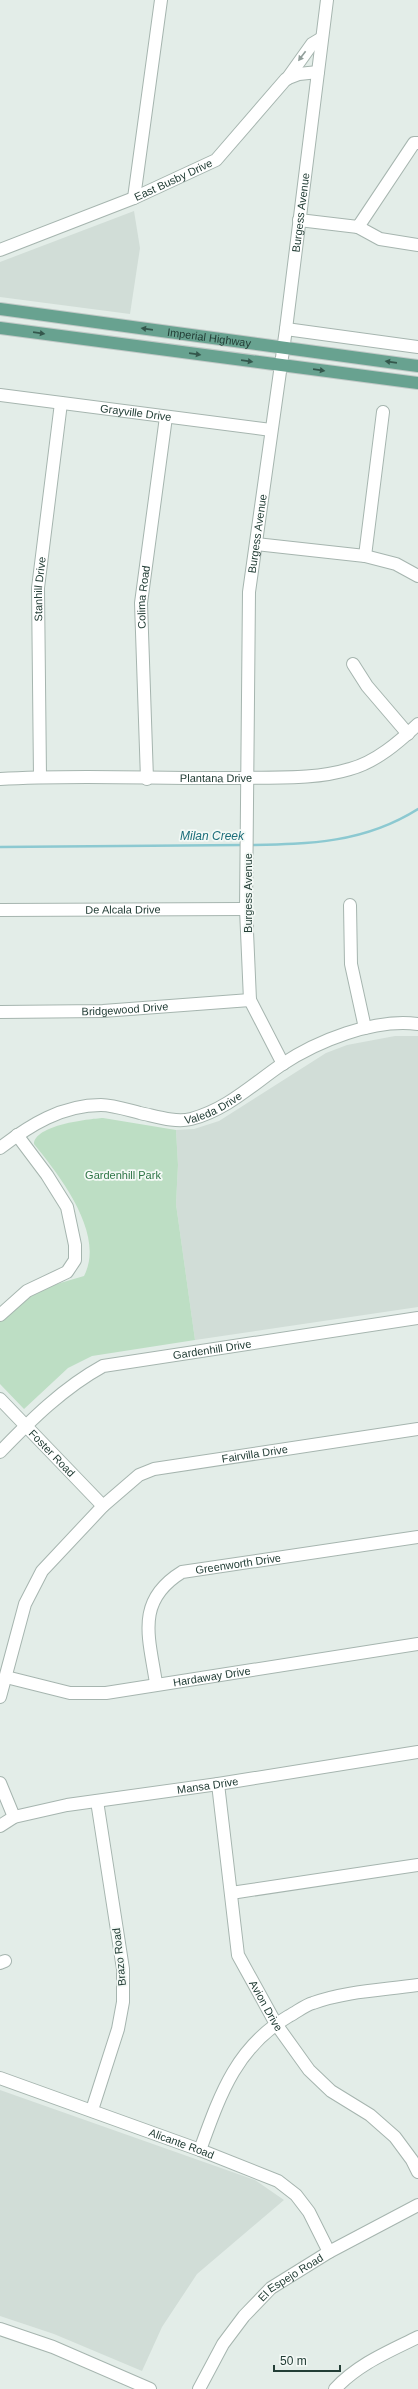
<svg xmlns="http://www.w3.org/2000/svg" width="418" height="2389" font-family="Arial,sans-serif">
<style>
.built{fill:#d1ddd7}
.green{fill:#bddec4}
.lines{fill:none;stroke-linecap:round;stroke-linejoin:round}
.stream{stroke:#8cc9d1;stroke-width:2.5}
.minor-casing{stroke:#a6b5af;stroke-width:14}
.major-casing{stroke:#c1c9c7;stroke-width:14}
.minor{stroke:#fff;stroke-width:12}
.major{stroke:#68a290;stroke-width:12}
.oneway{fill:#919e9a}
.oneway2{fill:#34574c}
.labels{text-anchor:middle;stroke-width:3.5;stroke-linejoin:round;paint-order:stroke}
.street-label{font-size:11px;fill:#233e36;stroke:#f4f9f6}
.park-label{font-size:11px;fill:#2e7546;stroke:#f4f9f6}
.water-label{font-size:12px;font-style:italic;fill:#1d6e7a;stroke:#f4f9f6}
</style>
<rect width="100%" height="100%" fill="#e3ede8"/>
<g class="built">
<polygon points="134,211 140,248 130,314 0,297 0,262"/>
<polygon points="395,1036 418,1036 418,1307 195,1340 176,1204 178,1165 176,1130 194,1129 219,1121 326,1053 347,1045"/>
<polygon points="0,2090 255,2180 284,2200 197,2274 162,2327 142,2371 54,2334 0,2316"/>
</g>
<path class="green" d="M103,1118L176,1130L178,1165L176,1204L195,1340L92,1356L68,1368L24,1409L0,1384V1319L32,1295L50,1286L84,1276C106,1234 59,1175 34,1144C35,1125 88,1119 103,1118Z"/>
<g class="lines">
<g class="stream">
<path d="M249,845C310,844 364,843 418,809"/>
<polyline points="0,847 242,845"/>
</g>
<g class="minor-casing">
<g id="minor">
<polyline points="287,79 312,44 322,38"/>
<polyline points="134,198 161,0"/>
<polyline points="299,220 358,227 414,143 418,143"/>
<polyline points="358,227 380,239 418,245"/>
<path id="s1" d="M0,250L134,198L216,160L286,79L299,74L318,72"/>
<polyline points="286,329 418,347"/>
<path id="s2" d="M0,395L271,430"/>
<polyline points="256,544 365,556 396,564 418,576"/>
<polyline points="365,556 383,412"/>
<polyline points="353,664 367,686 408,734"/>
<path id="s3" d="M40,777L38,588L61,403"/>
<path id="s4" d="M0,779C78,774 158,779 236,778C274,777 314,780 350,769C376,762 399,742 418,724"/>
<path id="s5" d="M147,779L141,603L166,417"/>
<polyline points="350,905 351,964 365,1028"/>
<path id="s6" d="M0,910L246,909"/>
<path id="s7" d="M0,1012L103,1011L250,1000"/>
<path id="s8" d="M283,1064L250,1000L246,909L249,592L286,329L327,0"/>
<path id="s9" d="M0,1148C30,1125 62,1105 101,1105C113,1105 128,1110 140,1113C155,1116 175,1123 191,1119C226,1110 252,1085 281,1065C317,1041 374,1018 418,1024"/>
<polyline points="0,1315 27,1291 67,1272 75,1260 75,1245 67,1207 47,1175 17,1135"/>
<path id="s10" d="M0,1399L103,1506"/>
<path id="s11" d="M0,1452C31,1420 63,1388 103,1366L418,1318"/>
<path id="s12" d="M6,1677L70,1693H106L418,1644"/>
<path id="s13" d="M156,1683C149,1637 135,1601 182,1572L418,1537"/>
<path id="s14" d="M0,1697L25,1604L42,1571L103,1506L139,1475L154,1469L418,1429"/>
<polyline points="0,1783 14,1817"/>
<path id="s15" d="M218,1784L238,1955L276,2024L309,2070L331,2091L370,2115L395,2137L412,2160L418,2172"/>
<path id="s16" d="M0,1826L14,1817L67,1805L218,1784L418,1752"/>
<polyline points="231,1893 418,1865"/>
<polyline points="0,1963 5,1961"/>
<path id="s17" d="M0,2078L200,2150L278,2181L296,2195L309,2212L329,2252"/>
<polyline points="92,2110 118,2029 123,2002 123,1969 97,1801"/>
<path d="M200,2150C220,2095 236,2047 289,2016C297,2012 305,2005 313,2003C346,1991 384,1990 418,1985"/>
<polyline points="0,2329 53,2347 150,2389"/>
<path id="s18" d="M199,2389L223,2344L244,2316L271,2288L329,2252L418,2205"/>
<path d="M335,2389C358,2364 388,2352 418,2337"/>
</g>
</g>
<g class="major-casing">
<g id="major">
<path id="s19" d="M0,309L418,366"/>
<polyline points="0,328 418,383"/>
</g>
</g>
<use href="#minor" class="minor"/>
<use href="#major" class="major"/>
</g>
<defs><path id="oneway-solid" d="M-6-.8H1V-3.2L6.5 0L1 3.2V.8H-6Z"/></defs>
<use class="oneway" href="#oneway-solid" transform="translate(302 56) rotate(127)"/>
<g class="oneway2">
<use href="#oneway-solid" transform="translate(147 329) rotate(-172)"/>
<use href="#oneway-solid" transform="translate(39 333) rotate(8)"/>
<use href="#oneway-solid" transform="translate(195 354) rotate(8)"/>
<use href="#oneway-solid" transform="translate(247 361) rotate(8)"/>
<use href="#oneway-solid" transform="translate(391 362) rotate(-172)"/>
<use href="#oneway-solid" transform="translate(319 370) rotate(8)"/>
</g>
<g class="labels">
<g class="street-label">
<text dy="4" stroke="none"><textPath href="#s1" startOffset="187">East Busby Drive</textPath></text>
<text dy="4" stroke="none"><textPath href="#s8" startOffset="863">Burgess Avenue</textPath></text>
<text dy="4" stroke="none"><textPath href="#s19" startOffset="211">Imperial Highway</textPath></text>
<text dy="4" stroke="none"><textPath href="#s2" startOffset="137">Grayville Drive</textPath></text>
<text dy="4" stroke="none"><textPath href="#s8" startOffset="539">Burgess Avenue</textPath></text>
<text dy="4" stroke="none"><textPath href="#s3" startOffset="188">Stanhill Drive</textPath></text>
<text dy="4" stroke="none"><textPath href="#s5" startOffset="182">Colima Road</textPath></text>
<text dy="4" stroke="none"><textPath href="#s4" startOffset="216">Plantana Drive</textPath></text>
<text transform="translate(248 893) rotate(-90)" y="4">Burgess Avenue</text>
<text dy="4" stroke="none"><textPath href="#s6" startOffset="123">De Alcala Drive</textPath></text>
<text dy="4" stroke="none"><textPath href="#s7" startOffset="125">Bridgewood Drive</textPath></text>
<text dy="4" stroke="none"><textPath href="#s9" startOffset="228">Valeda Drive</textPath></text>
<text dy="4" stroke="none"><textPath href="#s11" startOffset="245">Gardenhill Drive</textPath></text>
<text dy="4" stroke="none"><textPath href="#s10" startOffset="75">Foster Road</textPath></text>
<text dy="4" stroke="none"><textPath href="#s14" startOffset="388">Fairvilla Drive</textPath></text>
<text dy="4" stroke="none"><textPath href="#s13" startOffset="181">Greenworth Drive</textPath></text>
<text dy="4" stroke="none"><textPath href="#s12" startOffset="209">Hardaway Drive</textPath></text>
<text dy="4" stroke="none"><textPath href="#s16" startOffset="213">Mansa Drive</textPath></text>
<text transform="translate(119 1957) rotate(-96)" y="4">Brazo Road</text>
<text dy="4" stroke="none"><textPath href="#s15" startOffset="230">Avion Drive</textPath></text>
<text dy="4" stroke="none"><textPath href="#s17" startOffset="193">Alicante Road</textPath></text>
<text dy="4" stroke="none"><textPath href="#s18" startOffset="147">El Espejo Road</textPath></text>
</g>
<g class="park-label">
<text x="123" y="1179">Gardenhill Park</text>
</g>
<g class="water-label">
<text x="212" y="840">Milan Creek</text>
</g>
</g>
<path d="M274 2365v6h66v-6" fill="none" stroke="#233e36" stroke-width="2"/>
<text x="280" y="2365" font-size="12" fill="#233e36" stroke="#f4f9f6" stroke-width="3" paint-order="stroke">50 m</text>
</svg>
